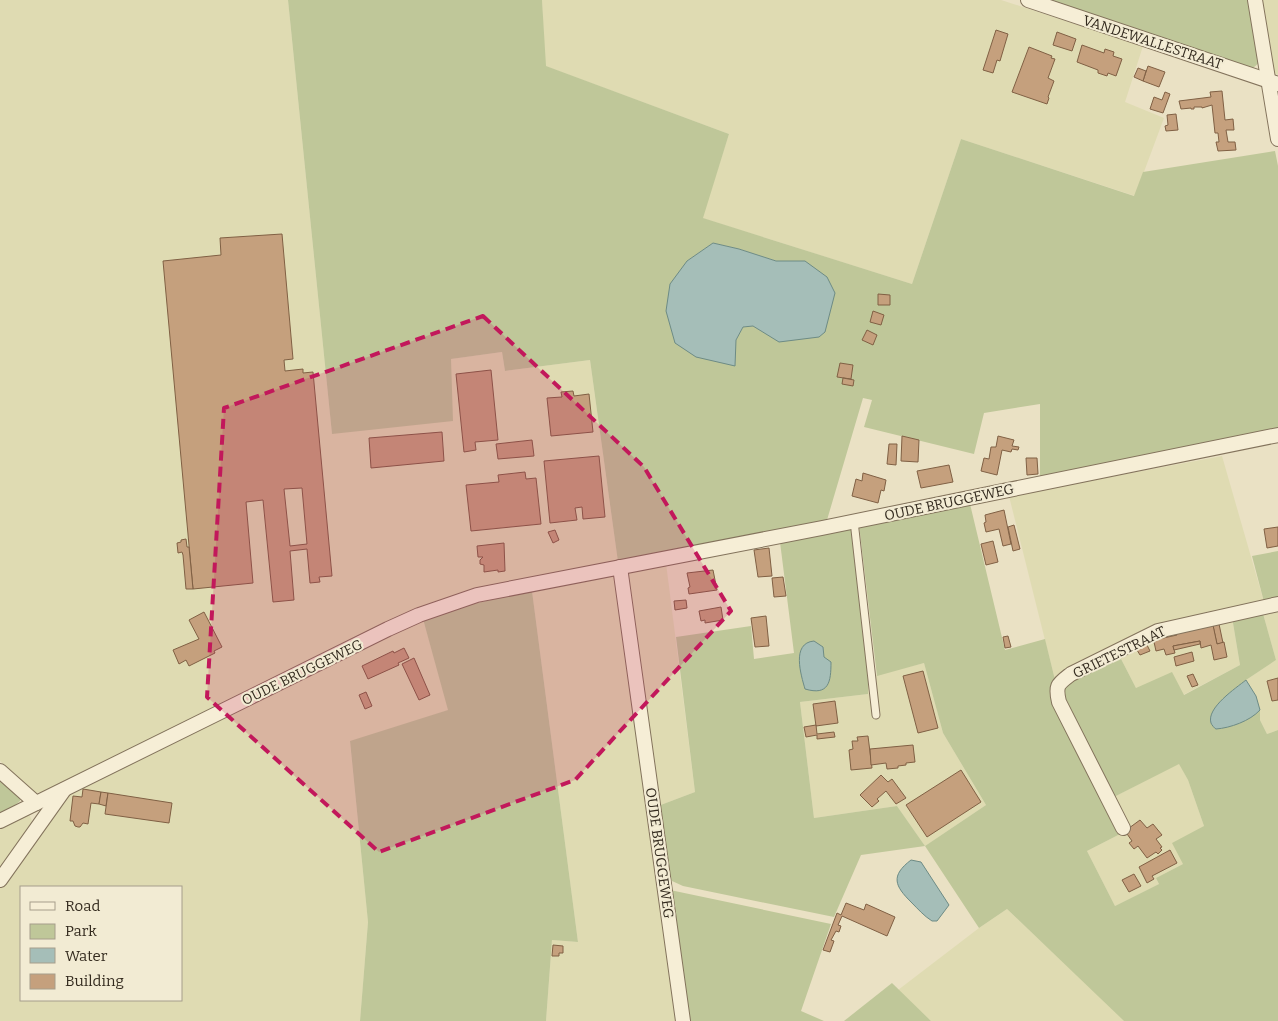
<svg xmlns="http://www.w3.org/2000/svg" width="1278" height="1021" font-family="Bitter,serif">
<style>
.farmland{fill:#dfdbb2;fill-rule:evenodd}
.green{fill:#bfc799;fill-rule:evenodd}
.water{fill:#a5beb8;stroke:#6d8b85}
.building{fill:#c5a07d;stroke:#806044;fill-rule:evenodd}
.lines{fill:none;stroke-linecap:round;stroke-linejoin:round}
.lane-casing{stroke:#83735c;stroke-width:9}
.street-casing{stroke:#83735c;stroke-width:16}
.lane{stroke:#f6eed6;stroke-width:7}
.street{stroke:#f6eed6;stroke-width:14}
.marked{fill:#c2185b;fill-opacity:0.2;stroke:#c2185b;stroke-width:4;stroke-dasharray:10 6;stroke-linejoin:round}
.labels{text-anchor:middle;stroke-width:4;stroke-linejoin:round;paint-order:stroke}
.street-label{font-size:14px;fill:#342b1f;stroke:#f2ebd3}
</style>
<rect width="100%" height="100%" fill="#eae1c4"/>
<g class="farmland">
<polygon points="0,0 288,0 332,434 450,359 502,352 505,371 590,360 618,562 486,588 353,640 190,719 51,790 36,793 0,761"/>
<polygon points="542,0 1001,0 1143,46 1125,102 1164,118 1135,196 961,139 912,284 702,218 729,134 545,66"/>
<polygon points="1261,0 1278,0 1278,75 1274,73"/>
<polygon points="1222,456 1264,602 1196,616 1056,684 1009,496"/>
<polygon points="666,563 695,792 658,806 627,576 630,570"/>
<polygon points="616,573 680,1021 546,1021 552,940 578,942 532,591"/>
<polygon points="1278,606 1278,730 1267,734 1260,720 1256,696 1246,680 1276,660 1262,610"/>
<polygon points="1232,617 1240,665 1183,695 1136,688 1119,655 1161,632"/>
<path d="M423,619L449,710L350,742L368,922L360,1021H0V888L72,790ZM21,887H181V1000H21Z"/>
<polygon points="924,663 943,733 986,805 925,846 897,806 814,818 800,702 868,694 868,677"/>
<polygon points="1179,763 1188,780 1204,826 1183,864 1156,878 1159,884 1115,906 1087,851 1126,831 1110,799"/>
<polygon points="26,813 30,816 32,821 30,827 0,870 0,826"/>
<polygon points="1007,909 1083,981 1124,1021 931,1021 898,990 979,928"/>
</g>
<g class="green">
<path d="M288,0H542L546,66L729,134L703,218L912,284L961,139L1134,196L1143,172L1275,151L1278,166V431L1040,480V404L984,413L974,454L864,427L872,400L863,398L827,520L618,562L590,360L505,371L502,352L451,359L453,421L332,434ZM713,243L739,249L776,261H805L779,341L753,326L743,327L736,340L687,261Z"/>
<polygon points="1048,0 1250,0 1261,61 1253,68"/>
<path d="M970,504L1005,650L1045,639L1056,684L1119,655L1136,688L1172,672L1184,695L1240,665L1232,617L1262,610L1276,660L1246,680L1217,705L1256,714L1260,710V720L1267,734L1278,730V1021H1124L1007,909L979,928L925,846L861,855L834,917L683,886L672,881L667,872L658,806L695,792L676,637L751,626L754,659L794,653L780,542L851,526L868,677V694L800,702L814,818L897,806L925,846L986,805L943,733L924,663L877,676L859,525ZM1179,764L1188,780L1204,826L1172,843L1183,864L1156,878L1159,884L1115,906L1087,851L1126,831L1110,799Z"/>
<polygon points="1278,551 1278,599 1264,602 1252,556"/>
<polygon points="532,591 578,942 552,940 546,1021 360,1021 368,922 350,741 448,710 423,619 450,609"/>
<polygon points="0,776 20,795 20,801 14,806 0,813"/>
<polygon points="670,890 831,924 801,1011 824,1021 688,1021"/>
<polygon points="892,983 931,1021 844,1021"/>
</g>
<g class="water">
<polygon points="713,243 739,249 776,261 805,261 827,277 835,293 825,332 819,337 779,342 753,326 743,327 736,340 735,366 696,357 675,343 666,311 670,284 687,261"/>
<path d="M814,641L823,647L824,657L831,662C831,682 829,696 805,689C801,675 791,643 814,641Z"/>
<path d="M1246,680L1256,696L1260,710C1250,721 1230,728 1216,729C1215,729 1211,724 1211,723C1206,708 1236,688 1246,680Z"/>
<path d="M911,860L921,862L949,905L937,921H932C924,916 918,909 911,902C895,886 890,876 911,860Z"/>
</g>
<g class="building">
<polygon points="996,30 1008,34 1000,61 997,60 993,73 983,70"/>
<polygon points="1057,32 1076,39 1072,51 1053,45"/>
<polygon points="1082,45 1104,53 1105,49 1114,52 1113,56 1122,59 1116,76 1108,73 1107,76 1098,73 1098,70 1077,62"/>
<polygon points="1029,47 1052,56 1051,58 1055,59 1048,78 1054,81 1048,97 1049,98 1047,104 1012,92"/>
<polygon points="1148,66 1165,72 1159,87 1143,81"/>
<polygon points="1138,68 1146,71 1143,81 1134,77"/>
<polygon points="1222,91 1225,120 1233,119 1234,130 1226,130 1228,142 1235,142 1236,150 1218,151 1216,142 1219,142 1218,133 1215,133 1212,105 1202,108 1202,107 1194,107 1194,109 1191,109 1191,108 1181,109 1179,101 1211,97 1210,92"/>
<polygon points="1165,92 1170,94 1163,113 1150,109 1154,97 1162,100"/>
<polygon points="1176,114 1178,130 1166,131 1165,126 1168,125 1167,115"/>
<path d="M282,234L293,359L284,360L285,371L303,369V373L313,372L332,576L319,577L320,582L310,583L307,549L290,551L294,600L273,602L263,500L246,502L253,583L193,589L163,261L221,255L220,238ZM302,488L307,544L290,546L284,489Z"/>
<polygon points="878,294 890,295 890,305 878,305"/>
<polygon points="873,311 884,315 881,325 870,322"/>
<polygon points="867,330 877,335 873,345 862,340"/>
<polygon points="840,363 853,365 851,379 837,377"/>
<polygon points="491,370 498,440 475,442 476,450 464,452 456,374"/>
<polygon points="843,378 854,380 853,386 842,384"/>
<polygon points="573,391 574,396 589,394 593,432 551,436 547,398 562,397 561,392"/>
<polygon points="442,432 444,461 371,468 369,438"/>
<polygon points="902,436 919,440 918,462 901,461"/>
<polygon points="998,436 1014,440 1012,446 1019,447 1018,450 1012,449 1011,452 1002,450 997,475 981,471 984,458 989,459 991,447 996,447"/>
<polygon points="532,440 534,456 498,459 496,444"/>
<polygon points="889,444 897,444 896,465 887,464"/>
<polygon points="599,456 605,517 583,519 582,507 575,508 577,520 550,523 544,461"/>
<polygon points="1026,458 1037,458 1038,474 1027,475"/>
<polygon points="949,465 953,482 921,488 917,471"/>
<polygon points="525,472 526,479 536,478 541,524 471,531 466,485 499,482 498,475"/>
<polygon points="863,473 886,480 884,491 881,490 878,503 852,496 856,479 862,481"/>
<polygon points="1004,510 1011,544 1003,546 999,529 986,532 984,523 986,522 985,515"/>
<polygon points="1014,525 1020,549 1013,551 1008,527"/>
<polygon points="1278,527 1278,546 1267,548 1264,529"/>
<polygon points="555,530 559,540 553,543 548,532"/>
<polygon points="186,539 187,547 189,547 193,589 186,589 183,555 182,552 178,553 177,543 181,542 181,540"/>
<polygon points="993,541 998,562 986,565 981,544"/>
<polygon points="504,543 505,571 498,572 498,570 484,572 484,565 480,564 480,560 483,557 478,557 477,546"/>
<polygon points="769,548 772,576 758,577 754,550"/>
<polygon points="713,570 717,590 689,594 688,588 690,587 687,573"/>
<polygon points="783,577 786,596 774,597 772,578"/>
<polygon points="686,600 687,608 675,610 674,601"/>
<polygon points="721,607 723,620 705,623 705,620 701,621 699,611"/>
<polygon points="204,612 222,647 214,651 215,653 189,666 186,660 179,664 173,650 199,639 189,620"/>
<polygon points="766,616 769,646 755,647 751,618"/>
<polygon points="1219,624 1223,643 1217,644 1213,626"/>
<polygon points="1213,625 1217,644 1224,642 1227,657 1214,660 1211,645 1201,648 1200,641 1173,646 1175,653 1166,655 1164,649 1156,651 1154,642 1159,639 1177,635 1176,633"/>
<polygon points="1008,636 1011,647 1005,648 1003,637"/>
<polygon points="1200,641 1200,644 1174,650 1173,646"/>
<polygon points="1147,645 1150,651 1140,655 1137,650"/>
<polygon points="404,648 409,658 398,663 399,665 368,679 362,666 393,651 394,653"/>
<polygon points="1192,652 1194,661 1176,666 1174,657"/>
<polygon points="414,658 430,695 419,700 402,664"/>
<polygon points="923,671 938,728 918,733 903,676"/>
<polygon points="1193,674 1198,685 1192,687 1187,676"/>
<polygon points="1278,678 1278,700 1272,701 1267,681"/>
<polygon points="366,692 372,706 365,709 359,695"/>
<polygon points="835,701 838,723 816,726 813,704"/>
<polygon points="816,725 817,734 834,732 835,737 817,739 817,735 806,737 804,727"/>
<polygon points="868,736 872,768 851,770 849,750 853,749 852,741 858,741 857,737"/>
<polygon points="913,745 915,762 906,763 906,765 898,766 898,768 887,769 886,763 871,765 870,749"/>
<polygon points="961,770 981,802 927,837 906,805"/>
<polygon points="881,775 888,782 892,779 906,798 896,804 886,791 877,799 879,801 872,807 860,795"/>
<polygon points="83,789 101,792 99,804 91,803 88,824 83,823 80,827 78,827 75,826 73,821 70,821 73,796 82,797"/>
<polygon points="101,792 108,793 106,806 99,804"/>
<polygon points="108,793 172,803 169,823 105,814"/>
<polygon points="1140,820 1147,828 1153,824 1162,835 1156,839 1162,847 1160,848 1162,850 1158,854 1156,852 1147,858 1138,846 1134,849 1129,843 1132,841 1125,831"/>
<polygon points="1170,850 1177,863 1152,876 1154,879 1147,883 1139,867"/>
<polygon points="1134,874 1141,886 1129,892 1122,880"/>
<polygon points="846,903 864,910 866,904 895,917 887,936 842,916 838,925 841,926 839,932 836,931 831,940 834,941 830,952 823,950 837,913 841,915"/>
<polygon points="553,945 563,946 563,953 559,953 559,956 552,956"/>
</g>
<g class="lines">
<g class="lane-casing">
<polyline id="lane" points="854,521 876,715"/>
</g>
<g class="street-casing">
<g id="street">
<polyline points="1028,0 1278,84"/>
<polyline points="1255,0 1278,139"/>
<polyline points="620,567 683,1021"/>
<polyline points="0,771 36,803"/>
<polyline points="0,821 388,629 419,615 477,595 822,528 1278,435"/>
<path d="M1123,828L1059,702C1055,685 1058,684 1071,674L1158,631L1278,604"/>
<polyline points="0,880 64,790"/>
</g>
</g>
<use href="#lane" class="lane"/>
<use href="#street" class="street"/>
</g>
<path class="marked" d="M483,316L644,467L731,611L575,780L379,852L207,697L224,408Z"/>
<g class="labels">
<g class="street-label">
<text transform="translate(1153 42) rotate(18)" y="5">VANDEWALLESTRAAT</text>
<text transform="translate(949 502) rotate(-12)" y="5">OUDE BRUGGEWEG</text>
<text transform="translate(1119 652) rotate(-26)" y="5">GRIETESTRAAT</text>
<text transform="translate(302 672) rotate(-26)" y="5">OUDE BRUGGEWEG</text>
<text transform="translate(660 853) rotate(82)" y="5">OUDE BRUGGEWEG</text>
</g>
</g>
<rect x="20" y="886" width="162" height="115" fill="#f2ebd3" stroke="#a69e8b"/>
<rect x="30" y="902" width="25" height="8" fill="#f6eed6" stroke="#a69e8b"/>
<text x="65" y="911" font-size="15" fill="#342b1f">Road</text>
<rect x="30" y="924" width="25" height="15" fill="#bfc799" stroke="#a69e8b"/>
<text x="65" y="936" font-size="15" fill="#342b1f">Park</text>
<rect x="30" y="948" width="25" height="15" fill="#a5beb8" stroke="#a69e8b"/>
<text x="65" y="961" font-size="15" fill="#342b1f">Water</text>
<rect x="30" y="974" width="25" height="15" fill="#c5a07d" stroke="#a69e8b"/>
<text x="65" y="986" font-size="15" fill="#342b1f">Building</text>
</svg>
